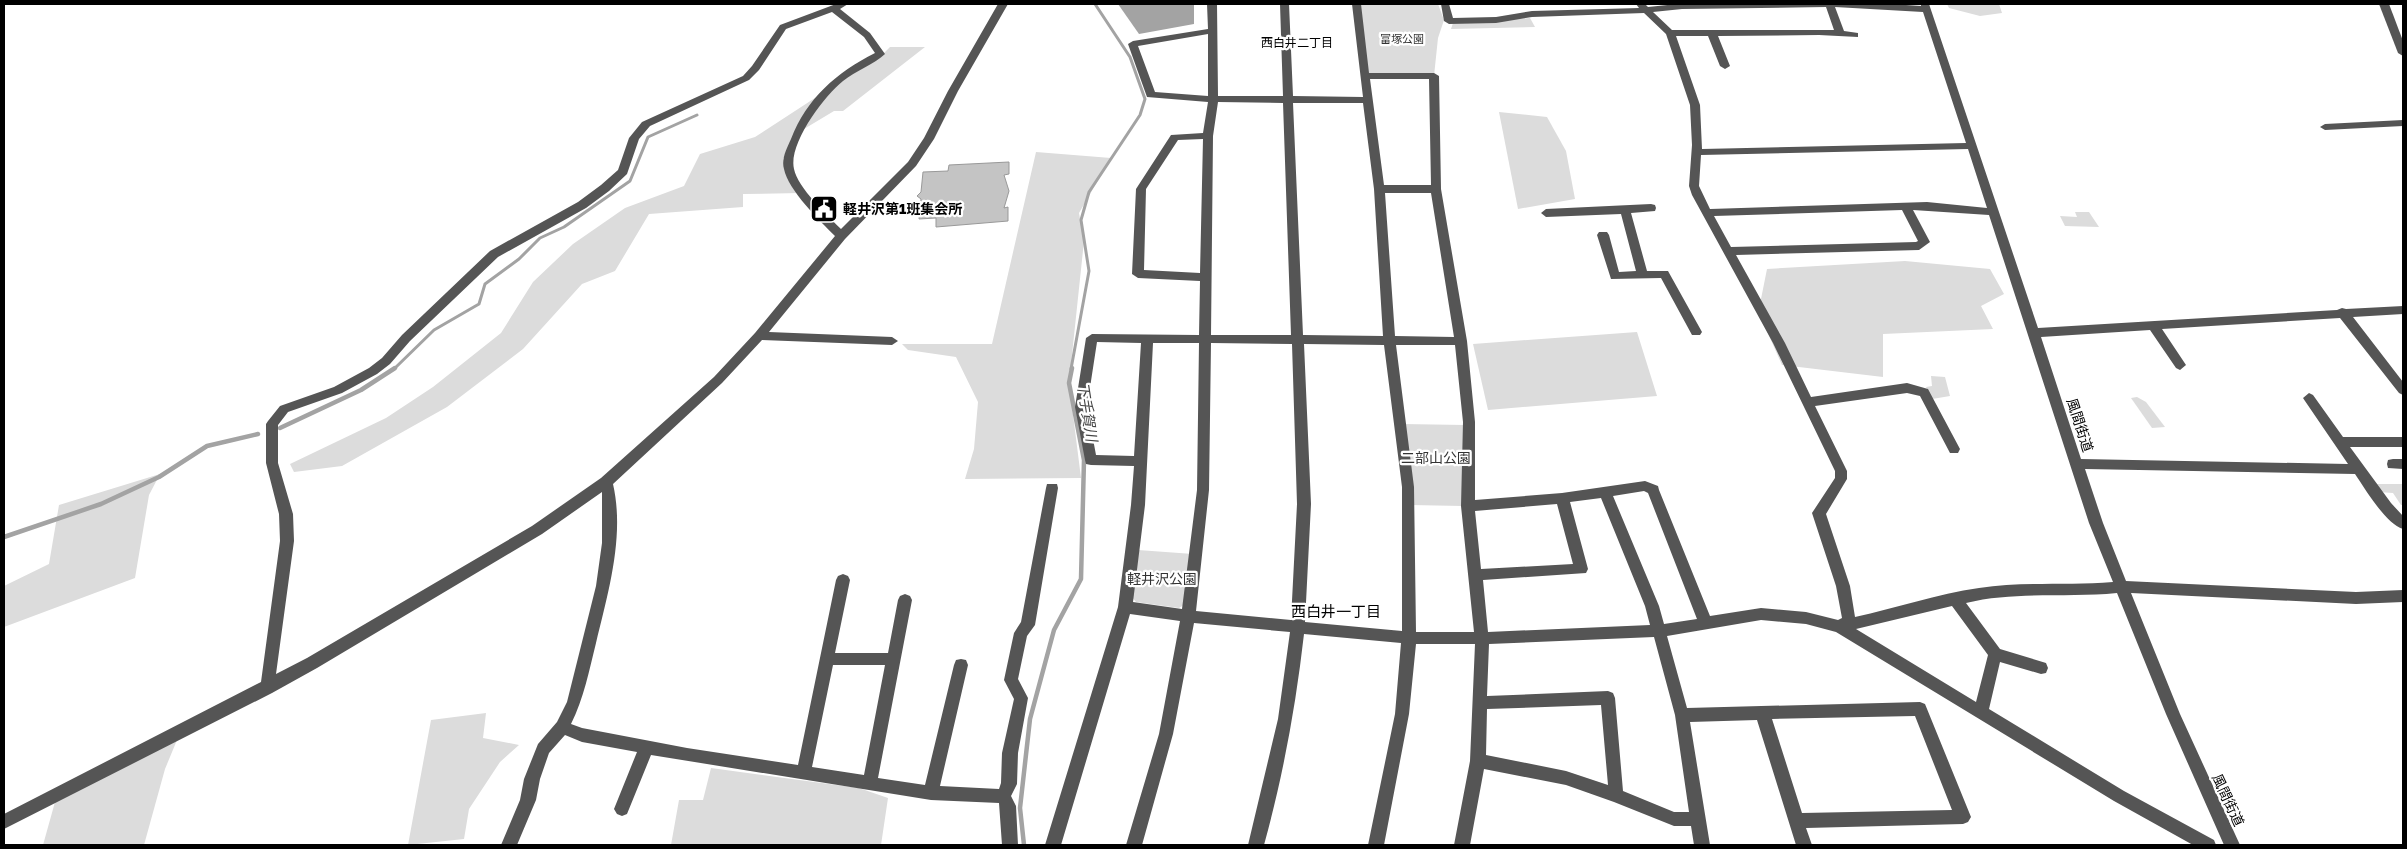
<svg xmlns="http://www.w3.org/2000/svg" width="2407" height="849" font-family="'Golos Text','Noto Sans JP',sans-serif">
<style>
.green{fill:#dcdcdc}
.water{fill:#a3a3a3}
.lines{fill:none;stroke-linecap:round;stroke-linejoin:round}
.stream-far1{stroke:#a3a3a3;stroke-width:3}
.stream{stroke:#a3a3a3;stroke-width:4.5}
.building{fill:#c4c4c4;stroke:#999}
.minor{fill:#555;fill-rule:evenodd}
.labels{text-anchor:middle;stroke-width:4.5;stroke-linejoin:round;paint-order:stroke}
.far-park-label{font-size:11px;fill:#333;stroke:#fff}
.far-neighbourhood-label{font-size:12px;fill:#000;stroke:#fff}
.poi-label{font-size:14px;font-weight:bold;fill:#000;stroke:#fff;text-anchor:start}
.street-label{font-size:14px;fill:#000;stroke:#fff}
.park-label{font-size:14px;fill:#333;stroke:#fff}
.water-label{font-size:15px;font-style:italic;fill:#444;stroke:#fff}
.neighbourhood-label{font-size:15px;fill:#000;stroke:#fff}
</style>
<rect width="100%" height="100%" fill="#fff"/>
<g class="green">
<polygon points="1359,4 1438,4 1444,20 1438,38 1434,76 1368,73"/>
<polygon points="1947,4 1999,4 2002,13 1980,16 1949,8"/>
<polygon points="1530,18 1535,27 1451,29 1453,23"/>
<polygon points="890,47 925,47 843,111 834,111 804,129 783,159 789,179 801,193 743,194 743,207 649,214 615,271 582,284 523,349 447,407 342,466 294,472 290,464 386,418 433,387 501,333 533,282 573,244 625,208 684,186 700,154 755,137 884,53"/>
<polygon points="1499,112 1547,117 1566,151 1575,199 1518,209"/>
<polygon points="1036,152 1111,158 1079,213 1084,241 1069,383 1081,478 965,479 974,449 978,402 956,357 908,350 902,344 992,344"/>
<polygon points="2075,212 2089,212 2099,227 2065,226 2060,216 2077,217"/>
<polygon points="1905,261 1990,269 2004,294 1981,306 1993,329 1883,334 1883,377 1782,365 1762,320 1761,299 1767,269"/>
<polygon points="1637,332 1657,396 1488,410 1473,344"/>
<polygon points="1931,376 1945,377 1950,396 1932,399 1926,387 1932,386"/>
<polygon points="2137,397 2146,402 2165,427 2152,428 2131,398"/>
<polygon points="1402,424 1465,425 1463,506 1410,505"/>
<polygon points="160,474 149,495 135,578 4,627 4,586 49,564 59,505"/>
<polygon points="2372,484 2402,484 2403,505 2401,505 2393,493 2378,492"/>
<polygon points="1138,550 1193,554 1187,603 1179,608 1136,602 1131,596"/>
<polygon points="486,713 483,738 519,745 500,762 469,809 464,839 408,845 431,720"/>
<polygon points="177,740 165,769 144,845 43,845 55,802"/>
<polygon points="711,768 859,788 888,798 881,845 671,845 679,800 703,800"/>
</g>
<polygon class="water" points="1118,4 1194,4 1194,24 1139,34"/>
<g class="lines">
<g class="stream-far1">
<polyline points="394,369 434,330 479,304 485,284 519,259 540,238 564,227 630,181 648,137 697,115"/>
<polyline points="1071,369 1089,271 1081,220 1089,192 1140,115 1145,99 1130,57 1095,4"/>
</g>
<g class="stream">
<polyline points="280,428 361,390 395,368"/>
<polyline points="4,537 101,504 159,477 207,446 258,434"/>
<polyline points="1024,845 1020,808 1030,719 1054,630 1081,579 1084,460 1069,383 1072,368"/>
</g>
</g>
<polygon class="building" points="1009,162 1009,174 1004,175 1009,191 1004,208 1008,207 1008,221 936,227 936,218 919,219 921,199 917,196 921,192 923,172 948,171 949,165"/>
<g class="lines">
<g class="minor">
<path d="M836,4H848L840,9L870,33L885,54C875,64 855,71 843,81C824,96 788,144 794,169C798,188 827,215 841,229L908,162L924,138L948,91L998,4H1008L958,91L934,139L916,166L845,239L769,332L892,337L898,341L892,345L762,340L722,383L613,484C625,536 608,593 596,643C589,671 584,698 571,724L582,728L687,748L798,765L836,580L838,576L843,574L848,576L850,580L835,653H888L898,600L900,596L905,594L910,596L912,600L878,778L925,785L954,665L956,660L961,659L966,660L968,665L940,786L999,789L1001,783L1002,753L1014,699L1004,680L1014,633L1021,622L1046,488L1047,484H1057L1058,488L1035,625L1027,636L1018,679L1028,698L1018,753L1017,784L1011,796L1016,806L1018,845H1002L999,803L931,800L651,755L627,814L622,816L617,814L614,809L637,752L582,742L565,735L549,753L540,779L536,800L517,845H501L520,800L524,779L538,744L557,722L567,702L596,586L602,543V492L542,534L317,668L272,693L4,829V814L261,682L280,541L279,514L266,463V424L268,421L280,406L334,387L369,368L382,358L402,335L490,251L578,202L601,185L618,170L629,138L642,122L743,76L752,66L780,25ZM832,12L864,37L875,53C836,73 807,98 791,139C787,148 781,159 784,169C788,190 820,221 835,236L755,333L714,377L601,478L532,526L307,658L276,674L294,541L293,514L278,463V425L288,412L342,393L377,374L390,364L410,341L498,257L586,208L609,191L627,174L639,139L650,126L749,80L759,70L786,29ZM833,665H885L864,775L812,767Z"/>
<path d="M1207,4H1217L1218,96H1283L1280,4H1289L1293,96L1363,97L1352,4H1361L1369,73H1434L1439,76L1441,189L1467,341L1475,422V500L1562,493L1645,481L1658,486L1659,490L1710,616L1761,608L1806,612L1838,620L1842,618L1836,586L1812,513L1835,478V471L1773,343L1692,195L1689,186L1692,145L1690,105L1666,34L1644,13L1532,17L1496,23L1449,24L1444,21L1441,4H1449L1453,18L1496,17L1532,11L1639,8L1636,4H1645L1648,7L1677,4H1891L1921,6V4H1929L2038,328L2337,310L2342,308L2346,309L2403,306V314L2353,317L2403,382V395L2399,393L2340,318L2162,329L2186,365L2180,370L2176,368L2150,330L2041,337L2081,459L2348,464L2305,401L2303,398L2309,393L2313,395L2343,437H2403V447H2350L2391,503L2403,516V529C2385,523 2366,490 2355,474L2085,469L2103,523L2126,581L2356,592L2403,590V602L2356,604L2131,593L2180,714L2240,845H2224L2166,714L2117,593C2067,598 2015,591 1966,603L2000,649L2046,663L2048,668L2046,673L2041,674L2000,662L1989,709L2124,791L2214,840L2216,845H2193L2114,801L1836,632L1806,624L1761,620L1667,636L1687,708L1920,702L1925,704L1971,817L1968,822L1963,824L1806,828L1812,845H1796L1757,720L1690,722L1710,845H1694L1691,826H1674L1614,802L1566,785L1484,769L1470,845H1454L1470,761L1475,644H1416L1409,714L1384,845H1368L1395,714L1401,643L1304,634C1296,705 1283,776 1264,845H1248L1278,719L1290,632L1194,623L1173,734L1142,845H1126L1159,734L1180,621L1130,614L1061,845H1045L1118,607L1131,505L1134,466L1091,465L1086,464L1085,460L1075,407L1086,338L1092,334L1199,335L1200,281L1138,278L1132,274L1136,189L1171,135L1203,133L1208,102L1147,97L1128,44L1133,41L1208,29ZM1826,7L1834,30H1672L1653,12L1682,9ZM1835,7L1923,12L1966,143L1702,149L1700,105L1676,36H1708L1720,66L1725,69L1730,66L1718,36L1819,35L1858,37V33L1844,31ZM1208,34V96L1155,92L1138,46ZM1370,79H1429L1431,185H1384ZM1218,102L1283,103L1291,335H1211L1213,136ZM1293,103H1363L1374,189L1383,336L1303,335ZM1203,139L1200,273L1144,270L1146,189L1178,140ZM1968,149L1987,208L1927,202L1710,209L1699,186L1701,155ZM1385,193H1431L1454,337L1395,336ZM1902,210L1918,241L1916,242L1731,247L1714,216ZM1913,210L1989,215L2089,523L2113,582C2068,586 2023,581 1979,588C1937,594 1896,608 1855,617L1850,586L1826,514L1847,479V471L1815,406L1907,393L1920,396L1950,453H1958L1960,449L1928,389L1907,383L1811,397L1785,343L1736,255L1919,250L1930,242ZM1097,342L1141,343L1134,456L1096,455L1087,407ZM1153,343H1199L1197,490L1182,609L1133,602L1145,505ZM1211,343L1292,344L1297,504L1291,620L1196,611L1209,490ZM1304,344L1384,345L1402,487V631L1305,622L1311,504ZM1396,345H1455L1463,422L1461,506L1474,632H1416L1414,487ZM1644,491L1648,493L1697,619L1664,624L1659,606L1613,496ZM1601,498L1645,606L1650,625L1488,632L1483,580L1586,573L1588,569L1570,502ZM1557,504L1573,564L1481,569L1475,511ZM1952,606L1988,655L1976,702L1856,629ZM1654,637L1675,715L1689,812H1674L1623,791L1615,698L1613,693L1608,691L1487,696L1489,644ZM1601,705L1608,785L1566,771L1486,755L1487,709ZM1915,716L1952,810L1802,813L1772,719Z"/>
<polygon points="2379,4 2389,4 2403,41 2403,56 2398,53"/>
<polygon points="2403,120 2403,126 2325,130 2320,127 2325,124"/>
<polygon points="1651,204 1655,205 1656,208 1655,211 1631,213 1647,271 1668,271 1702,332 1700,335 1692,335 1661,278 1611,279 1597,235 1599,232 1607,232 1609,235 1619,272 1636,271 1621,214 1546,217 1541,213 1546,209"/>
<polygon points="2393,459 2403,459 2403,469 2388,468 2387,464 2388,460"/>
</g>
</g>
<defs>
<g id="civic-square" transform="scale(1.4375)"><rect x="-9" y="-9" width="18" height="18" rx="4" fill="#000" stroke="#fff"/><path d="M-.6-6.5H3V-4.5H.6V-3L4-1V1h2V6H-6V1h2V-1L-.6-3ZM-1.2 2.5V6h2.4V2.5Z" fill="#fff"/></g>
</defs>
<g fill-rule="evenodd">
<use href="#civic-square" x="824" y="209"/>
</g>
<g class="labels">
<g class="far-park-label">
<text x="1402" y="43">富塚公園</text>
</g>
<g class="far-neighbourhood-label">
<text x="1297" y="47">西白井二丁目</text>
</g>
<g class="poi-label">
<text x="843" y="214">軽井沢第1班集会所</text>
</g>
<g class="street-label">
<text transform="translate(2080 425) rotate(72)" y="5">風間街道</text>
<text transform="translate(2228 800) rotate(65)" y="5">風間街道</text>
</g>
<g class="park-label">
<text x="1436" y="463">二部山公園</text>
<text x="1162" y="584">軽井沢公園</text>
</g>
<g class="water-label">
<text transform="translate(1087 412) rotate(81)" y="5">下手賀川</text>
</g>
<g class="neighbourhood-label">
<text x="1336" y="617">西白井一丁目</text>
</g>
</g>
<rect width="2407" height="849" fill="none" stroke="#000000" stroke-width="10"/>
</svg>
